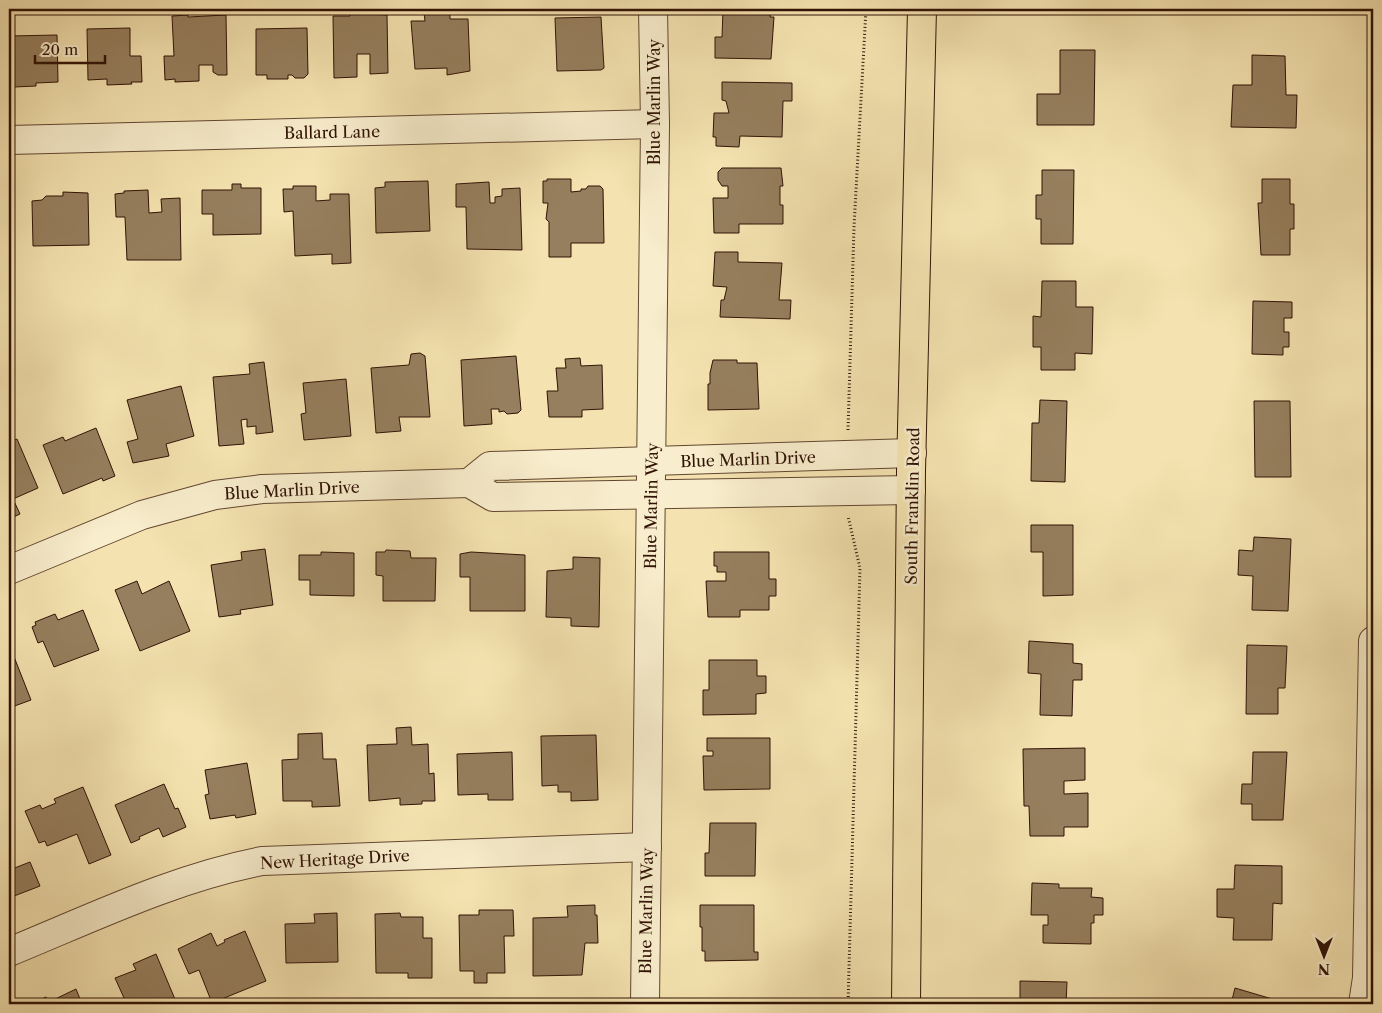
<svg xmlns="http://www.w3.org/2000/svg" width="1382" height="1013" font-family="'Libre Caslon Text',serif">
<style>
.building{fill:#967f5e;stroke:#311205}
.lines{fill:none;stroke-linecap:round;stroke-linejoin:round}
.minor-casing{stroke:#624630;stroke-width:30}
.major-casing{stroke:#311205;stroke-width:30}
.path{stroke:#311205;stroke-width:3;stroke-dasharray:1 2.5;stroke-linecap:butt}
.minor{stroke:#f8edcc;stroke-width:28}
.major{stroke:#f4e3b0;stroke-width:28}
.labels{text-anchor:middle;stroke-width:5;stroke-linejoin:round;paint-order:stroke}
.street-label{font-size:16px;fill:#311205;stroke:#f8edcc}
</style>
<rect width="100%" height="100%" fill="#f4e3b0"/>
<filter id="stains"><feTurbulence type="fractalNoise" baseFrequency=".004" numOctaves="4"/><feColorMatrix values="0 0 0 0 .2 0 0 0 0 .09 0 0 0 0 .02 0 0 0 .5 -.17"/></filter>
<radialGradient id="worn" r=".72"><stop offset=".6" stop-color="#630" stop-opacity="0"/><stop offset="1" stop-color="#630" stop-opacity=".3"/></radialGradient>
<g class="building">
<polygon points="723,9 771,9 770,17 774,17 771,59 715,58 715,37 722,37"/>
<polygon points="450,12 450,19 468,19 470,71 447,75 447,68 415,69 411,21 425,21 424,13"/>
<polygon points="350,13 387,15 388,73 370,74 370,54 357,54 357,77 334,78 333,16 350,16"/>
<polygon points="188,15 188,17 226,15 227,75 218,75 213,72 213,65 199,65 199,81 175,82 175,79 165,80 164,56 174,56 172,16"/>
<polygon points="601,17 604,68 601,70 557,71 555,18"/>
<polygon points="130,28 130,56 141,56 142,82 131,82 132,84 107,85 107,79 88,80 87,29"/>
<polygon points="307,28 308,74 304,78 295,78 292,75 288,75 288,79 267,79 267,75 256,75 256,29"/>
<polygon points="57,35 58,82 36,83 36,86 14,87 14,82 9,82 9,36"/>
<polygon points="1060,50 1095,50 1094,125 1037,125 1037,94 1060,94"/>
<polygon points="1252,55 1285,56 1286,95 1297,95 1296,128 1231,127 1233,85 1252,85"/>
<polygon points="722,82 792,83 792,101 783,101 782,137 740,136 739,147 716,146 716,137 713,137 714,113 729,113 726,101 722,100"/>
<polygon points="722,168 781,168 783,186 780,186 780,205 783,205 783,224 739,224 739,233 714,233 713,198 728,198 728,186 722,186 718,180 718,172"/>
<polygon points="1042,170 1074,170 1073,244 1041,244 1041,219 1036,219 1036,195 1042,195"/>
<polygon points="547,179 571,179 571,192 581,191 581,189 586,189 588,186 600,186 603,189 604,243 571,243 571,257 549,257 549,222 546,219 548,203 543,203 543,181 547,181"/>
<polygon points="1262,179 1290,179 1290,204 1294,204 1294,229 1290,229 1290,255 1261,255 1258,203 1262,203"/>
<polygon points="428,181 430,231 376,233 375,188 385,187 385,182"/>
<polygon points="489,182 490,203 495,203 495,197 502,196 502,189 520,188 522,250 467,249 466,207 456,207 456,184"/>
<polygon points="232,184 241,184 241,188 261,188 261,234 213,235 213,214 202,214 202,190 232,190"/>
<polygon points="293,186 316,186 316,201 330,200 330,194 349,194 351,263 332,264 332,254 295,256 293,211 284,212 283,189 293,189"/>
<polygon points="148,190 149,213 162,212 161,199 180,198 181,260 127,260 125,217 116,217 115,194 124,193 124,191"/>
<polygon points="63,192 88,193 89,245 33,246 32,201 42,200 46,196 63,196"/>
<polygon points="715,252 738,252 738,262 782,263 779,300 791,300 790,319 720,317 721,300 724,300 727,287 713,286"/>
<polygon points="1042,281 1076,281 1076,307 1093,307 1092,354 1075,353 1075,370 1041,370 1041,347 1033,347 1033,316 1041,317"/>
<polygon points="1253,301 1292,302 1292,318 1284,318 1284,332 1289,332 1289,347 1283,347 1283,355 1252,354"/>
<polygon points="420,353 425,356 430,417 399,417 401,431 376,433 371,368 409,365 411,354"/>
<polygon points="516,356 521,410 518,413 507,414 504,411 499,412 499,409 491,409 492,424 464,426 461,360"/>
<polygon points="580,358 581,366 602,365 603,409 582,410 582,417 549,417 547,391 558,391 556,368 566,368 565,359"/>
<polygon points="713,360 737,360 737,363 757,363 759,409 708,410 708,384 710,384 710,373"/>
<polygon points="264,362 273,432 256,434 256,426 247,427 247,419 241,420 244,444 219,446 213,377 250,374 249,364"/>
<polygon points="346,379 351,436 304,440 301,414 306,413 303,383"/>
<polygon points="181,386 194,436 166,444 169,456 133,463 127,442 138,439 127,400"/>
<polygon points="1040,400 1067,401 1065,482 1031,481 1032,423 1039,423"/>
<polygon points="1254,401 1290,401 1291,477 1255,477"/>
<polygon points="96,428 115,476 103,481 102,478 63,494 43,445 63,437 65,441"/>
<polygon points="17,439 38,488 13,499 20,514 9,519 9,442"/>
<polygon points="1031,525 1073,525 1073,595 1043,596 1043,552 1031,552"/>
<polygon points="1254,537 1291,539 1288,611 1252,610 1253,576 1238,575 1239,550 1253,551"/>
<polygon points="265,549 273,605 240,610 241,614 219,617 211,565 242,560 241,552"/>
<polygon points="386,550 410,551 411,558 436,558 435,601 383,601 383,576 376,575 376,552 385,552"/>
<polygon points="321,552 354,553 354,596 310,595 310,580 299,580 299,555 321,555"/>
<polygon points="471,552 525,555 525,611 470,611 470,577 460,577 460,554"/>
<polygon points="714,552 769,552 769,579 776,579 776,596 769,596 769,610 740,610 740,617 708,617 706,581 726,581 726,572 717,572 717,566 714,566"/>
<polygon points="573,557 600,558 599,627 571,626 571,618 546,617 547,571 573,569"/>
<polygon points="137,581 142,594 169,581 190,631 140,651 115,590"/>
<polygon points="83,610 99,650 54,667 43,641 38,643 32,627 36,625 35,622 55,614 58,620"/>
<polygon points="1029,641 1073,644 1073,663 1082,664 1082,680 1073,680 1072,716 1040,715 1041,674 1028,673"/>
<polygon points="9,644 31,700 9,708"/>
<polygon points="1247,645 1287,646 1285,688 1278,688 1278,714 1246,714"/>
<polygon points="709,660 757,660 757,676 766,676 766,693 756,694 756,714 703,715 703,690 709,690"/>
<polygon points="411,727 412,745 428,744 429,774 434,773 435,801 422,801 422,804 400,805 400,798 369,801 367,745 397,744 396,728"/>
<polygon points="322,733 323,759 336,759 340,806 312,807 312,801 283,801 282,760 298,759 298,734"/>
<polygon points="596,735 598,800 571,801 571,792 558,792 558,785 542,786 541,736"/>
<polygon points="707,738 770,738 770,789 704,790 703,756 713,756 713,751 707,751"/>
<polygon points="1085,748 1085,780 1064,781 1064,794 1088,793 1088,827 1064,827 1064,836 1030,836 1029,806 1024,806 1023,749"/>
<polygon points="512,752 513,800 488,800 488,794 458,795 457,754"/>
<polygon points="1253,752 1287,752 1283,820 1252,820 1252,804 1241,804 1242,784 1252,784"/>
<polygon points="247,763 256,814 236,818 235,815 210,819 205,795 209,794 205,770"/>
<polygon points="164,784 175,809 178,808 186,827 163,837 159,828 139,837 140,839 131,843 115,805"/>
<polygon points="83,787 111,855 89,864 77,834 47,846 45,841 39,843 25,811 40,805 42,809 56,803 54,799"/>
<polygon points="710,823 756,823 755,876 705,876 705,853 709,853"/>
<polygon points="9,860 12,869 30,862 40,886 9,898"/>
<polygon points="1235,865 1282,866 1282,904 1273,903 1272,940 1233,940 1234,918 1217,917 1217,889 1234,889"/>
<polygon points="1032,883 1059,884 1059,888 1092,888 1091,897 1103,898 1103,915 1094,915 1094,923 1091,923 1091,944 1043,943 1043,925 1048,925 1048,915 1031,915"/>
<polygon points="595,905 595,915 597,915 598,943 585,943 582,975 533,976 533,918 568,917 567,906"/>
<polygon points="700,905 754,905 754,952 758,952 758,960 705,961 705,951 702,951 702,927 700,927"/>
<polygon points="479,910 513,910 514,936 504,936 505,973 487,973 487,983 474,983 474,971 460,971 459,915 479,915"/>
<polygon points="337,913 338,962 286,963 285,924 315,923 314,914"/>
<polygon points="400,913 401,917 423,917 423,938 432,938 432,978 408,978 408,973 376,973 375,914"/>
<polygon points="245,931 266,981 212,1003 199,970 189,974 178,949 211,933 217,946 225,942 224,940"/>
<polygon points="156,954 177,1004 117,1004 116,1001 124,998 115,978 136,970 133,964"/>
<polygon points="1020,981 1067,982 1066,1004 1020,1004"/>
<polygon points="1235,988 1279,1001 1278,1004 1231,1004"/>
<polygon points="76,989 82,1004 31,1004 46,997 49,1002"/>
<rect x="703" y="1001" width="45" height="3"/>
</g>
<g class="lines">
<g class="minor-casing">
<g id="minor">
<polyline points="9,140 655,124"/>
<polyline points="911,490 493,497 469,483 490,466 912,453"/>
<polyline points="9,570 142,515 215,495 262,489 469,483"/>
<path d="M9,952C92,918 174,878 262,861L647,847"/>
<polyline points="645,1004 655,124 653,9"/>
<polyline points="1363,1004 1367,978 1373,641"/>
</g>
</g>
<g class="major-casing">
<polyline id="major" points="906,1004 911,471 922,9"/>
</g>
<g class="path">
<polyline points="848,430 854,227 866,9"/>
<polyline points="848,1004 860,568 848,516"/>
</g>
<use href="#minor" class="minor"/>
<use href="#major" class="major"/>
</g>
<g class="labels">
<g class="street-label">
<text transform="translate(654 102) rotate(-90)" y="6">Blue Marlin Way</text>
<text transform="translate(332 132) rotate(-1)" y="6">Ballard Lane</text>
<text transform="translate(748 459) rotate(-2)" y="6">Blue Marlin Drive</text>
<text transform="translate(292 490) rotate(-3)" y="6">Blue Marlin Drive</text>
<text transform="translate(651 506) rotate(-89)" y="6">Blue Marlin Way</text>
<text transform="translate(912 506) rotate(-89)" y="6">South Franklin Road</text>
<text transform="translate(335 859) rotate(-3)" y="6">New Heritage Drive</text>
<text transform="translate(646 911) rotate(-89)" y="6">Blue Marlin Way</text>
</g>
</g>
<rect width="1382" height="1013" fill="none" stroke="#f4e3b0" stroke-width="30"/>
<rect x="10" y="10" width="1362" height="993" fill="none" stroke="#311205" stroke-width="2.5"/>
<rect x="15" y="15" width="1352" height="983" fill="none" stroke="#311205"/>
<g transform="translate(1324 956) rotate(180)" stroke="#f8edcc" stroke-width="4" paint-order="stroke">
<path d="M0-4L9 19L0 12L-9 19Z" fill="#311205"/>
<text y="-8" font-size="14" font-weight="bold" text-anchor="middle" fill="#311205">N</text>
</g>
<path d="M35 55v8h70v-8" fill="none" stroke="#311205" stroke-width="2.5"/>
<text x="42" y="55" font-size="15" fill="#311205" stroke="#f8edcc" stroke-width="4" paint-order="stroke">20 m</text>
<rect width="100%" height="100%" filter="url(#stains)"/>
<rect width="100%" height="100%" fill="url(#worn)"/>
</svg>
